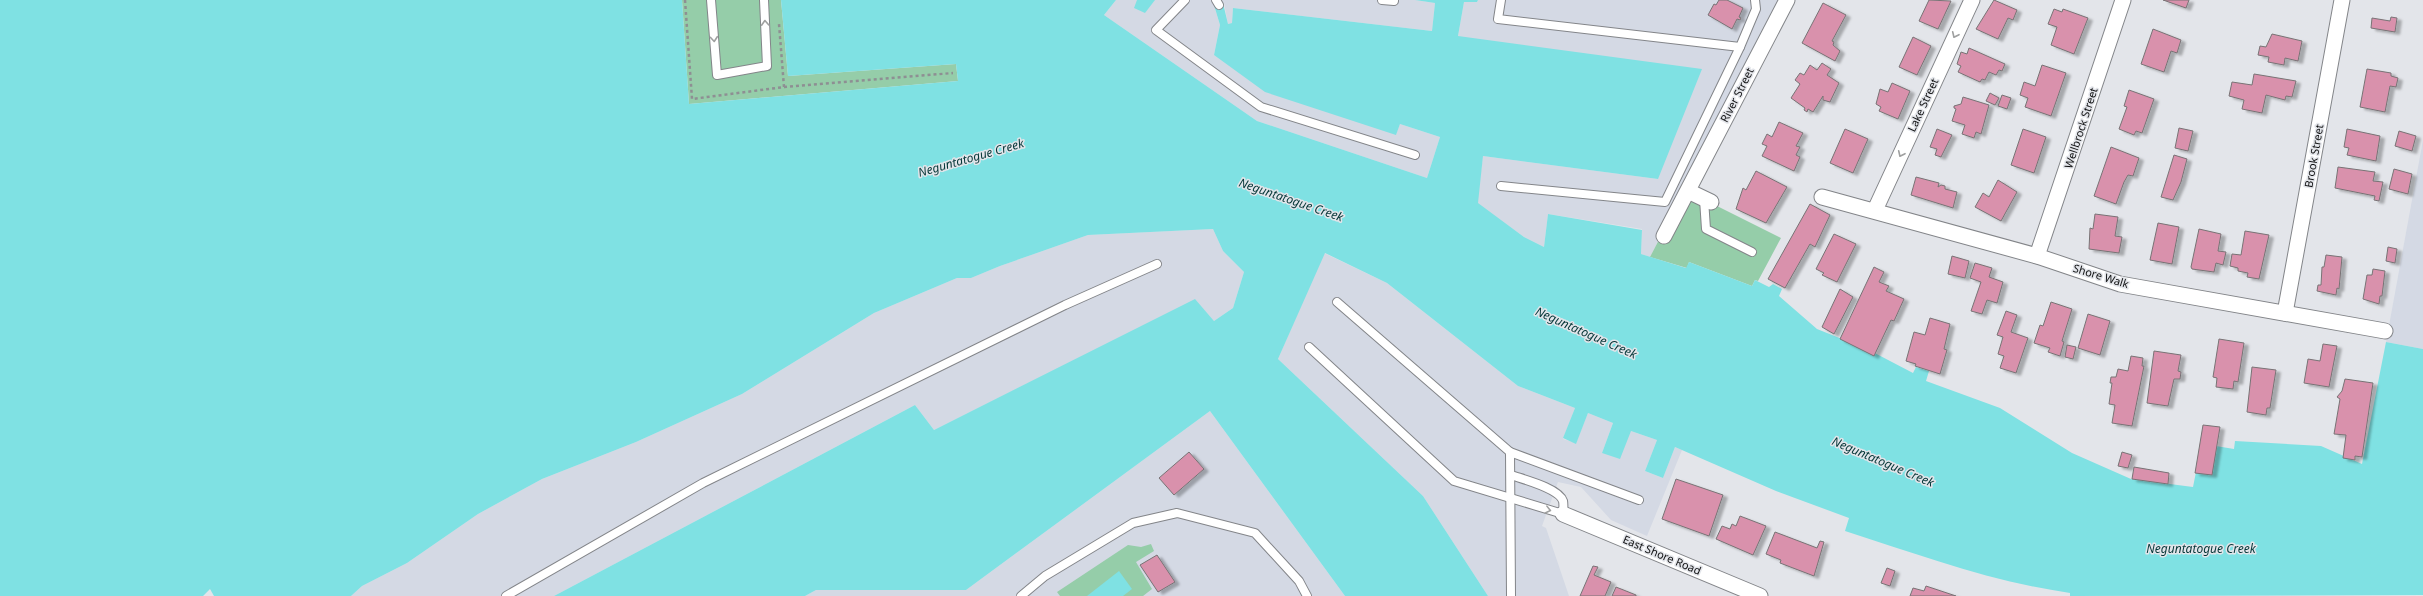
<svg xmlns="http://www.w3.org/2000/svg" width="2423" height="596" font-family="'Noto Sans',sans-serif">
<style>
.built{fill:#d4d9e4}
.green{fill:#95cda9}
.water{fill:#7fe1e3}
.building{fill:#d991ac;stroke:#787375;filter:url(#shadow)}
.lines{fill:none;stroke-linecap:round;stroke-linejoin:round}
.lane-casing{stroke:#838589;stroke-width:10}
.street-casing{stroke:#838589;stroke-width:17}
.path{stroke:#8e8f93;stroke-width:2.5;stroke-dasharray:3 3;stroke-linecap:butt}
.lane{stroke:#fff;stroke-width:8}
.street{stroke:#fff;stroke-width:15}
.oneway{stroke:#9fa0a0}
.labels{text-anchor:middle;stroke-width:3;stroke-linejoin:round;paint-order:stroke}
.street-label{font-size:11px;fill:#101112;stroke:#e3e5ea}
.water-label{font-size:12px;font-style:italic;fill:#043637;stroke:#e3e5ea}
</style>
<defs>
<filter id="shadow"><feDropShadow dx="4.5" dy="2.5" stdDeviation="1" flood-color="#0004"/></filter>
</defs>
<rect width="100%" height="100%" fill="#e3e5ea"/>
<g class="built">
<polygon points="1116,0 1415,0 1435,3 1432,31 1233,8 1232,23 1228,24 1224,3 1214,5 1220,25 1214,55 1396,134 1400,124 1440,137 1427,178 1257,121 1104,15"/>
<polygon points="1478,0 1783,0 1650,257 1641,254 1642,229 1548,214 1544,247 1524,237 1477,203 1483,156 1658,179 1458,36 1464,2 1477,2"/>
<polygon points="2423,140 2423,349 2386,342"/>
<polygon points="1213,229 1223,251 1244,272 1233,308 1214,321 1195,300 934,430 915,405 554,596 351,596 362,586 407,563 478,514 542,479 636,442 742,394 874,313 957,278 971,278 1000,266 1088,235"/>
<polygon points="1324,253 1387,283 1518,386 1575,408 1563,439 1576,443 1588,413 1613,423 1602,453 1631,431 1657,440 1645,471 1663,478 1675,447 1682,450 1647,536 1611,520 1581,487 1558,482 1542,526 1546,528 1569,596 1488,596 1423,496 1278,359"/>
<polygon points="1210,411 1345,596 805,596 816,590 966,590"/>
</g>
<g class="green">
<polygon points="682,0 781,0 788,76 956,64 958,81 689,104"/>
<polygon points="1685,190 1781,238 1758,281 1755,280 1752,286 1689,262 1687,268 1650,257"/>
<polygon points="1151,544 1154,551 1136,562 1152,589 1143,596 1060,596 1057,592 1128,545 1141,547"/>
</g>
<g class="water">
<path d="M0,0H682L689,104L958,81L956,64L788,76L781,0H1116L1104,15L1257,121L1427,178L1440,137L1400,124L1396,135L1265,92L1214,55L1220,25L1214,5L1223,3L1228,24L1232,23L1233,8L1432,31L1435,3L1415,0H1478L1477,2H1464L1458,36L1702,69L1658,179L1483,156L1478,203L1524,237L1544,247L1548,214L1642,230L1641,254L1686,268L1689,262L1752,286L1755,280L1769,287L1773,284L1782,289L1779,296L1817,329L1867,349L1913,373L1916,367L1929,371L1926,381L2000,408L2072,453L2131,479L2193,487L2196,472L2216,446L2234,449L2235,441L2321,446L2362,464L2386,342L2423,349V595L2070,596V593C1992,582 1920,555 1845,531L1849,518L1776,491L1675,447L1663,478L1645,471L1657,440L1631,431L1620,459L1602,453L1613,423L1588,413L1576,444L1563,438L1575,408L1518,386L1387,283L1325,253L1278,359L1423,496L1488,596H1345L1210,411L966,590H816L805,596H554L915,405L934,430L1195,299L1214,321L1233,308L1244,272L1223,251L1213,229L1088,235L1000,266L971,278H957L874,313L742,394L636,442L542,479L478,514L407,563L362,586L351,596H214L210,589L203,596H0Z"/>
<polygon points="1137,0 1155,0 1145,13 1134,8"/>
<polygon points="1119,571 1132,589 1123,596 1087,596"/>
</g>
<g class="building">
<polygon points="1719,0 1727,0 1743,8 1739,17 1741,18 1740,20 1737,19 1732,29 1708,15 1714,4 1716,5"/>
<polygon points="1929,0 1951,1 1938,29 1919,21"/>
<polygon points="1994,0 2017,10 2013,20 2008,18 1998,39 1976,29"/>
<polygon points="2163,0 2189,0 2186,8"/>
<polygon points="1823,3 1846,15 1832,41 1834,42 1833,45 1840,51 1835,61 1802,43"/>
<polygon points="2054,9 2062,12 2063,9 2088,18 2074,54 2051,45 2057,27 2048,24"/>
<polygon points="2391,17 2397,18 2395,32 2371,28 2372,18 2390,21"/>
<polygon points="2153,29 2181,40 2177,53 2171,51 2164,72 2141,64"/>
<polygon points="2272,34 2302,41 2298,61 2285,58 2284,65 2268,62 2269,57 2258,55 2260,46 2266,47"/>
<polygon points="1913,37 1931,46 1917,75 1899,67"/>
<polygon points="1969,48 2005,64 2002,71 1999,70 1996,75 1989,72 1985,80 1982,79 1980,82 1958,72 1961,66 1957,64 1961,52 1967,54"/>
<polygon points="1822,63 1831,69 1827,75 1839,83 1830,102 1823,100 1823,96 1813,112 1808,109 1807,112 1804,110 1805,108 1791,98 1800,84 1795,80 1800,73 1804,75 1810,65 1817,70"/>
<polygon points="2042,65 2066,73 2051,116 2025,107 2028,98 2020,95 2024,82 2035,86"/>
<polygon points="2367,69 2391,73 2391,76 2398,78 2396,87 2390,86 2385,112 2360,107"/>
<polygon points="2254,74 2296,81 2292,97 2286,96 2285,100 2266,95 2262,113 2242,109 2244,100 2229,96 2232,82 2252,85"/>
<polygon points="1892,83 1910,91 1898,119 1879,111 1881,107 1876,104 1880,89 1888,92"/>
<polygon points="2129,90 2154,99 2142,133 2136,131 2134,135 2119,129 2127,107 2124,106"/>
<polygon points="1990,93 1999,98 1995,105 1986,101"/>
<polygon points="2002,95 2011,98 2007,109 1998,106"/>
<polygon points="1963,97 1989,105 1981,134 1976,132 1974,138 1962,134 1965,125 1952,121 1956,109 1954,108 1954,106 1961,104"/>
<polygon points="1779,122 1803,133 1796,146 1800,147 1796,155 1800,157 1794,171 1762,156 1767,146 1762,144 1767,134 1772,137"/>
<polygon points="2179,128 2193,131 2188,151 2175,148"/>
<polygon points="1845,129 1868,139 1853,173 1830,163"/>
<polygon points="1937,129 1952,135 1941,157 1935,155 1937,149 1930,147"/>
<polygon points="2023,129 2046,137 2034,173 2011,165"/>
<polygon points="2347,129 2380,136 2376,161 2347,155 2349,148 2344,147"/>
<polygon points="2399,131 2416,136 2412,151 2395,146"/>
<polygon points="2111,147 2139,158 2133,176 2128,175 2124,182 2116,204 2094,196"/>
<polygon points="2174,155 2187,159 2181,182 2173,200 2161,197"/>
<polygon points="2338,167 2375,172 2373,181 2383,182 2379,201 2374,200 2375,196 2335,188"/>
<polygon points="2394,169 2412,174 2408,194 2389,189"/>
<polygon points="1756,171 1787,187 1766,223 1736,209 1743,188 1746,190"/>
<polygon points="1916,177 1939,183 1938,187 1941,185 1945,186 1945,189 1957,192 1953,208 1911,195"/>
<polygon points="1998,180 2017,192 2001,221 1975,207 1983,193 1989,197"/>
<polygon points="1810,204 1830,215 1815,247 1810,244 1785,288 1768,279"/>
<polygon points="2095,214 2118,217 2115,236 2122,237 2119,253 2089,249 2090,228 2093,229"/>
<polygon points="2158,223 2179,227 2172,264 2150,260"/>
<polygon points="2199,229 2221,234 2218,251 2226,252 2223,265 2216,263 2214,272 2192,269 2191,267"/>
<polygon points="2245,231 2269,235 2259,279 2247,277 2248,273 2238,271 2238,268 2230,266 2232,254 2241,255"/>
<polygon points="1834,234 1856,244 1837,282 1822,275 1824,273 1816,269"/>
<polygon points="2388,247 2397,249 2395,263 2386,261"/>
<polygon points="2326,255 2342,257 2339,289 2337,288 2336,295 2317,291 2318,285 2321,285 2322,267 2324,267"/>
<polygon points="1952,256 1969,261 1965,278 1948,274"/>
<polygon points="1975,263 1992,268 1989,277 2003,282 1997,303 1987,300 1982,314 1971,311 1981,282 1970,278"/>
<polygon points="1874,267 1884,272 1879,282 1889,286 1886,291 1904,299 1894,321 1891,320 1874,356 1840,339"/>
<polygon points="2373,269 2385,271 2382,296 2380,296 2379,304 2363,299 2367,275 2372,275"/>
<polygon points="1840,289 1853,297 1834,334 1822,327"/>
<polygon points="2051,302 2072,309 2062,341 2064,342 2060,356 2048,352 2050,348 2034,343 2040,325 2043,326"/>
<polygon points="2006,311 2017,315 2011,332 2028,338 2016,373 2000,368 2004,356 1998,354 2003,337 1997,335"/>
<polygon points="2088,314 2110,321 2100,355 2078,348"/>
<polygon points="1930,318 1950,324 1944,349 1947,350 1940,374 1915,366 1916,364 1906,361 1914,332 1925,335"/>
<polygon points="2219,339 2244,343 2238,382 2234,381 2233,389 2216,387 2217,378 2213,377"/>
<polygon points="2323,344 2337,346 2329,387 2304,383 2308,359 2320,361"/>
<polygon points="2067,345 2076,347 2073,359 2065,357"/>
<polygon points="2154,351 2181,355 2178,371 2181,372 2180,379 2174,379 2168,406 2147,403"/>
<polygon points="2131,356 2143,358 2142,366 2144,366 2132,426 2112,423 2115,405 2109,404 2112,383 2110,383 2111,377 2116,377 2118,369 2128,371"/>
<polygon points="2252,367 2276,370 2270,408 2267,408 2266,415 2247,412"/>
<polygon points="2345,379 2373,383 2362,457 2355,456 2355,460 2343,458 2346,435 2334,434 2340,399 2337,397 2342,391"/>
<polygon points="2203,425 2220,427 2212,475 2195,473"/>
<polygon points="1189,452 1204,469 1174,495 1159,478"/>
<polygon points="2122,452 2132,455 2128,468 2118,466"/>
<polygon points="2134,467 2169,473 2168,484 2132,479"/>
<polygon points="1676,479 1723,495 1709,536 1662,519"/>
<polygon points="1740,516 1766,526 1753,555 1716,539 1722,526 1730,529 1732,524 1736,526"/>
<polygon points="1775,532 1817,548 1820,541 1824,542 1814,576 1780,563 1781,560 1766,554"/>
<polygon points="1157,555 1175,582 1158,592 1140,565"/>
<polygon points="1593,566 1598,567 1594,575 1611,582 1605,596 1580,596"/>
<polygon points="1887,568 1895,571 1890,586 1881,583"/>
<polygon points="1926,586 1956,596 1910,596 1913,588 1924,591"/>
<polygon points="1616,587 1636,595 1636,596 1612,596"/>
</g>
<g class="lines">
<g class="lane-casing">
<g id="lane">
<polyline points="711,0 717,75 767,66 764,0"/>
<polyline points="1185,0 1156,30 1261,107 1415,155"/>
<polyline points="1216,0 1219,5"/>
<polyline points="1382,0 1394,1"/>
<polyline points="1501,0 1498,19 1740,47 1756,9 1755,0"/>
<polyline points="1501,186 1665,202 1740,47"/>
<polyline points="1704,199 1706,229 1752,252"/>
<polyline points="1337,302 1510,452 1511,596"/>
<path d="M1309,347L1454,481L1563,514C1563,510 1564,505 1563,501C1559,488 1522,479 1511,475"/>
<polyline points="1510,452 1639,500"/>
<polyline points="506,596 703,483 1065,305 1157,264"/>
<polyline points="1021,596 1045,576 1133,523 1177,513 1255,533 1299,581 1307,596"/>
</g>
</g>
<g class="street-casing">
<g id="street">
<polyline points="1688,191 1711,202"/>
<polyline points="1822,197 2037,256 2120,284 2385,331"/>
<polyline points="1875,210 1972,0"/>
<polyline points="1664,236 1787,0"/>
<polyline points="2037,256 2123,0"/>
<polyline points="2285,313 2342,0"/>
<polyline points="1563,514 1760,596"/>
</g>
</g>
<g class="path">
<polyline points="685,0 692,99 784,87 779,24"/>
<polyline points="784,87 953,73"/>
</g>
<use href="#lane" class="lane"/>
<use href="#street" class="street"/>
</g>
<defs><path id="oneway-chevron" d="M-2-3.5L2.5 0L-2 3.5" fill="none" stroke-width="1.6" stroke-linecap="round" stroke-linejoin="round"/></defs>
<g class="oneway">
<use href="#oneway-chevron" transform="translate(765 23) rotate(-93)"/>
<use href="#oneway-chevron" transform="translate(1955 35) rotate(115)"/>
<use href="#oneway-chevron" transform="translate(714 39) rotate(85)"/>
<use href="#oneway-chevron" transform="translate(1901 154) rotate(115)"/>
<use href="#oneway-chevron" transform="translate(1548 510) rotate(14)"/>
</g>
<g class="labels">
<g class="street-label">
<text transform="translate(1737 95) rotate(-63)" y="4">River Street</text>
<text transform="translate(1923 105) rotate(-65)" y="4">Lake Street</text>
<text transform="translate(2081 128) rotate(-72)" y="4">Wellbrock Street</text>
<text transform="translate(2314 156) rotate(-80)" y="4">Brook Street</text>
<text transform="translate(2101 276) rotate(17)" y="4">Shore Walk</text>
<text transform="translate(1662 555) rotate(23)" y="4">East Shore Road</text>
</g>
<g class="water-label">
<text transform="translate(971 158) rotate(-16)" y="4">Neguntatogue Creek</text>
<text transform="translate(1291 200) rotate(19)" y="4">Neguntatogue Creek</text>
<text transform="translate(1586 333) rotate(24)" y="4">Neguntatogue Creek</text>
<text transform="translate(1883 462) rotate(23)" y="4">Neguntatogue Creek</text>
<text x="2201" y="553">Neguntatogue Creek</text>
</g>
</g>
</svg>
